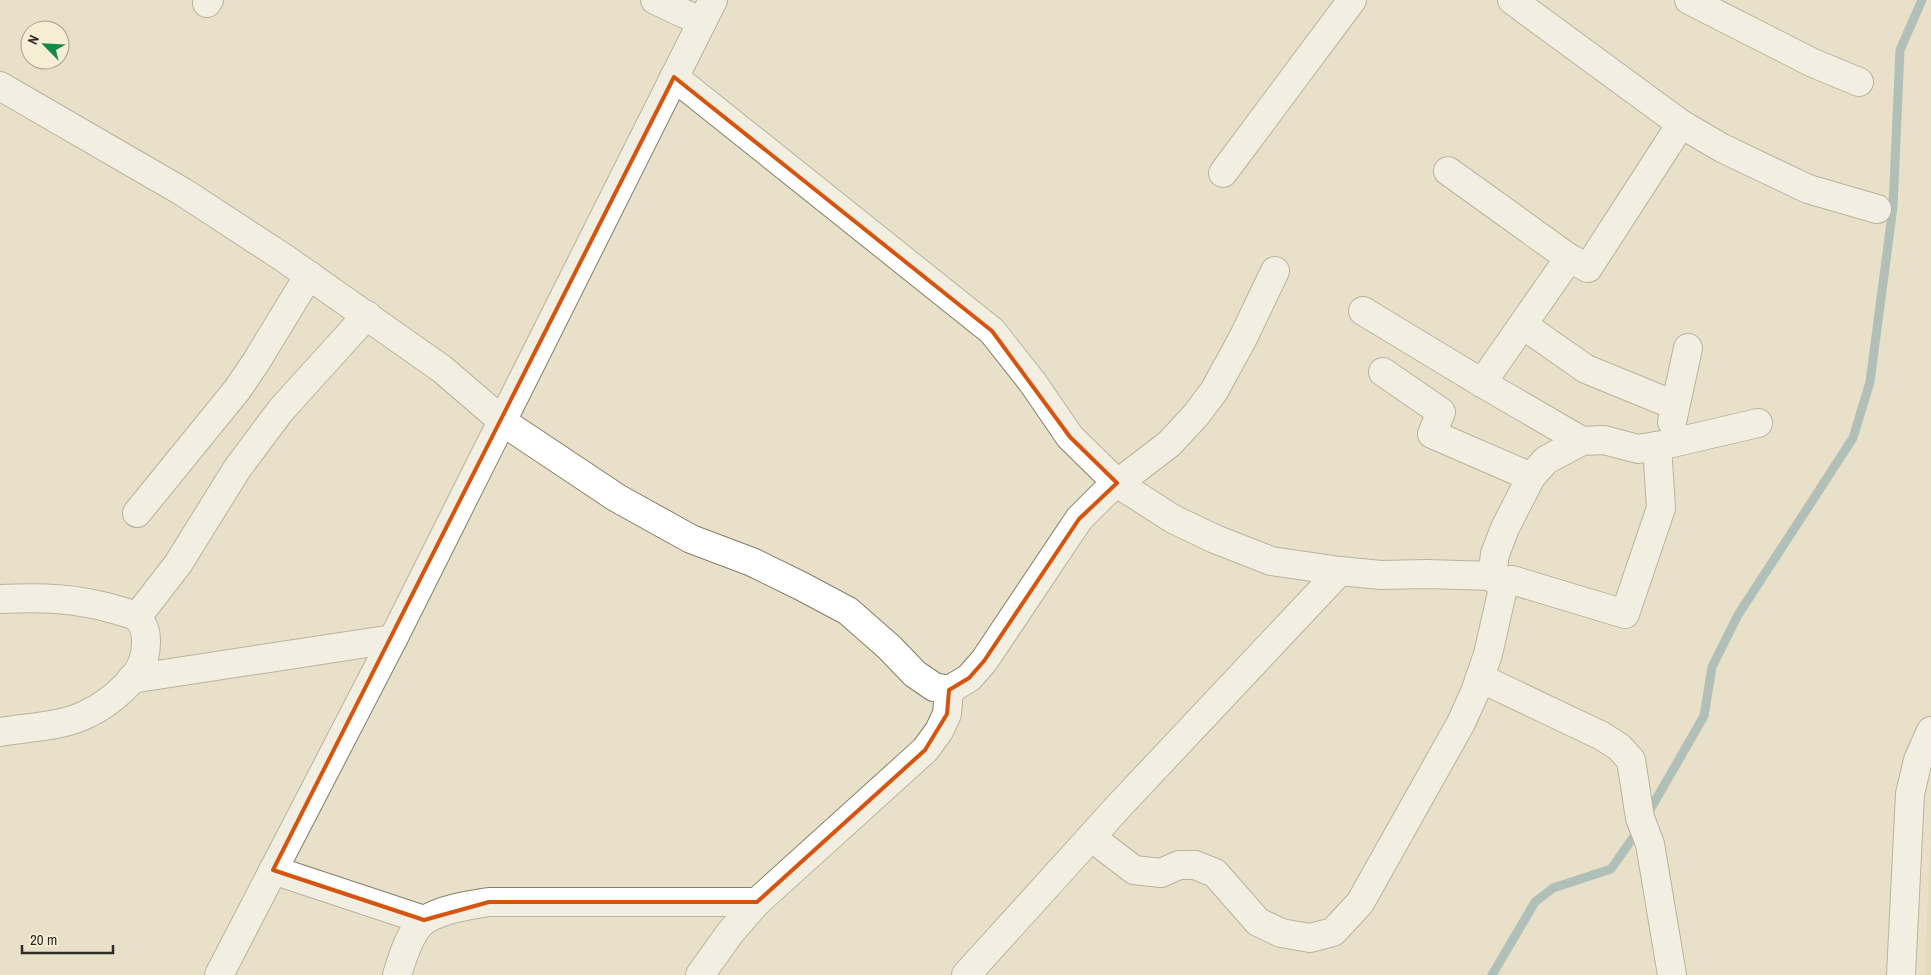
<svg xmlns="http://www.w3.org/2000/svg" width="1931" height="975" font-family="'Archivo Narrow',sans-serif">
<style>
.built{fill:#ded3b4}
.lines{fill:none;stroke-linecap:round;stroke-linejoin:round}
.stream{stroke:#6e99a5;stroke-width:9}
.minor-casing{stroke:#847d67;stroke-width:30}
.minor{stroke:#fff;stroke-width:28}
.marked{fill:none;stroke:#d6540e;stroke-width:4;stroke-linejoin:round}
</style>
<rect width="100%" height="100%" fill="#e8e0c8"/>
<polygon class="built" points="1931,814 1931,975 1925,975"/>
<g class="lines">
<g class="stream">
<polyline points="1647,815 1704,716 1712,667 1738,615 1853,438 1870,382 1893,207 1900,50 1922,0"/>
<polyline points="1492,975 1535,902 1553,888 1611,869 1639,829"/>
</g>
<g class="minor-casing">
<g id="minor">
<polyline points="655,0 702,22"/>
<polyline points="1512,0 1681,124 1722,148 1808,189 1877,209"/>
<polyline points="1689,0 1813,63 1859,82"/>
<polyline points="207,3 209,0"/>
<polyline points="674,77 992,331 1033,383 1070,437 1117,483 1173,519 1215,539 1271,561 1340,571 1381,575 1426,574 1492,576"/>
<polyline points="0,86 183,192 284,258 442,369 506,424 617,498 691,539 752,562 801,586 848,611 889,647 915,674 934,687 949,690 969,678 984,661 1079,519 1105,493 1169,444 1196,415 1214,391 1243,338 1275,271"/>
<polyline points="1448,171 1569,258 1588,268 1681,124"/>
<polyline points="1223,173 1352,0"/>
<polyline points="1363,311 1482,383 1582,441"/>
<polyline points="1523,325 1586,369 1674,405"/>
<polyline points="1383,372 1441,412 1432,434 1531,477"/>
<polyline points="1482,383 1569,258"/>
<polyline points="1672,422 1688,348"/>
<polyline points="137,513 237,390 256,362 309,275"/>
<polyline points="1503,588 1492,576 1495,554 1505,528 1531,477 1546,460 1582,441 1604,440 1638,449 1668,444 1758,423"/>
<path d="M0,599C42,597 76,598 117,610C123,612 133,614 138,618C148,629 147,645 144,658C139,679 108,704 89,713C63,727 29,727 0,732"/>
<polyline points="137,617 178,564 237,469 281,410 367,315"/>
<polyline points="1480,678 1602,736 1619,747 1631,760 1640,818 1650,844 1672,975"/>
<polyline points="131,679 393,639"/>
<polyline points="1091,837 1134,870 1161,873 1179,865 1195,865 1215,873 1258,922 1281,933 1310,938 1333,932 1360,903 1461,723 1475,692 1488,654 1503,588 1512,580 1625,614 1661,508 1657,446"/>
<polyline points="273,870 424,920"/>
<polyline points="219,975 393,639 713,0"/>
<path d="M397,975C402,959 410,930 425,920C442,909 470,905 489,902H757"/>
<polyline points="700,975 730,933 757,902 925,750 939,731 947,714 949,690"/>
<polyline points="966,975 1119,806 1340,571"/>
<polyline points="1901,975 1910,794 1918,760 1931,731"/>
</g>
</g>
<use href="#minor" class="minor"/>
</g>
<path d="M0 0H1931V975H0ZM674,77L992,331L1070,437L1117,483L1079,519L984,661L969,678L949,690L947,714L925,750L757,902H489L424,920L273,870Z" fill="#e8e0c8" fill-opacity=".55" fill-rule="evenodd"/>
<path class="marked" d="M674,77L992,331L1070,437L1117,483L1079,519L984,661L969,678L949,690L947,714L925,750L757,902H489L424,920L273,870Z"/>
<g transform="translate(45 45) rotate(294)"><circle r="24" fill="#f6edd5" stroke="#a6a08e"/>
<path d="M0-4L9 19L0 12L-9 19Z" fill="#118d49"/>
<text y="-8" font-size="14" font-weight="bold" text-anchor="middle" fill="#2f2c23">N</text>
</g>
<path d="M22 945v8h91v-8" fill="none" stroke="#2f2c23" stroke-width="2.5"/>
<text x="30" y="945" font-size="15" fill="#2f2c23" stroke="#f6edd5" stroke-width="4" paint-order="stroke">20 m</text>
</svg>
